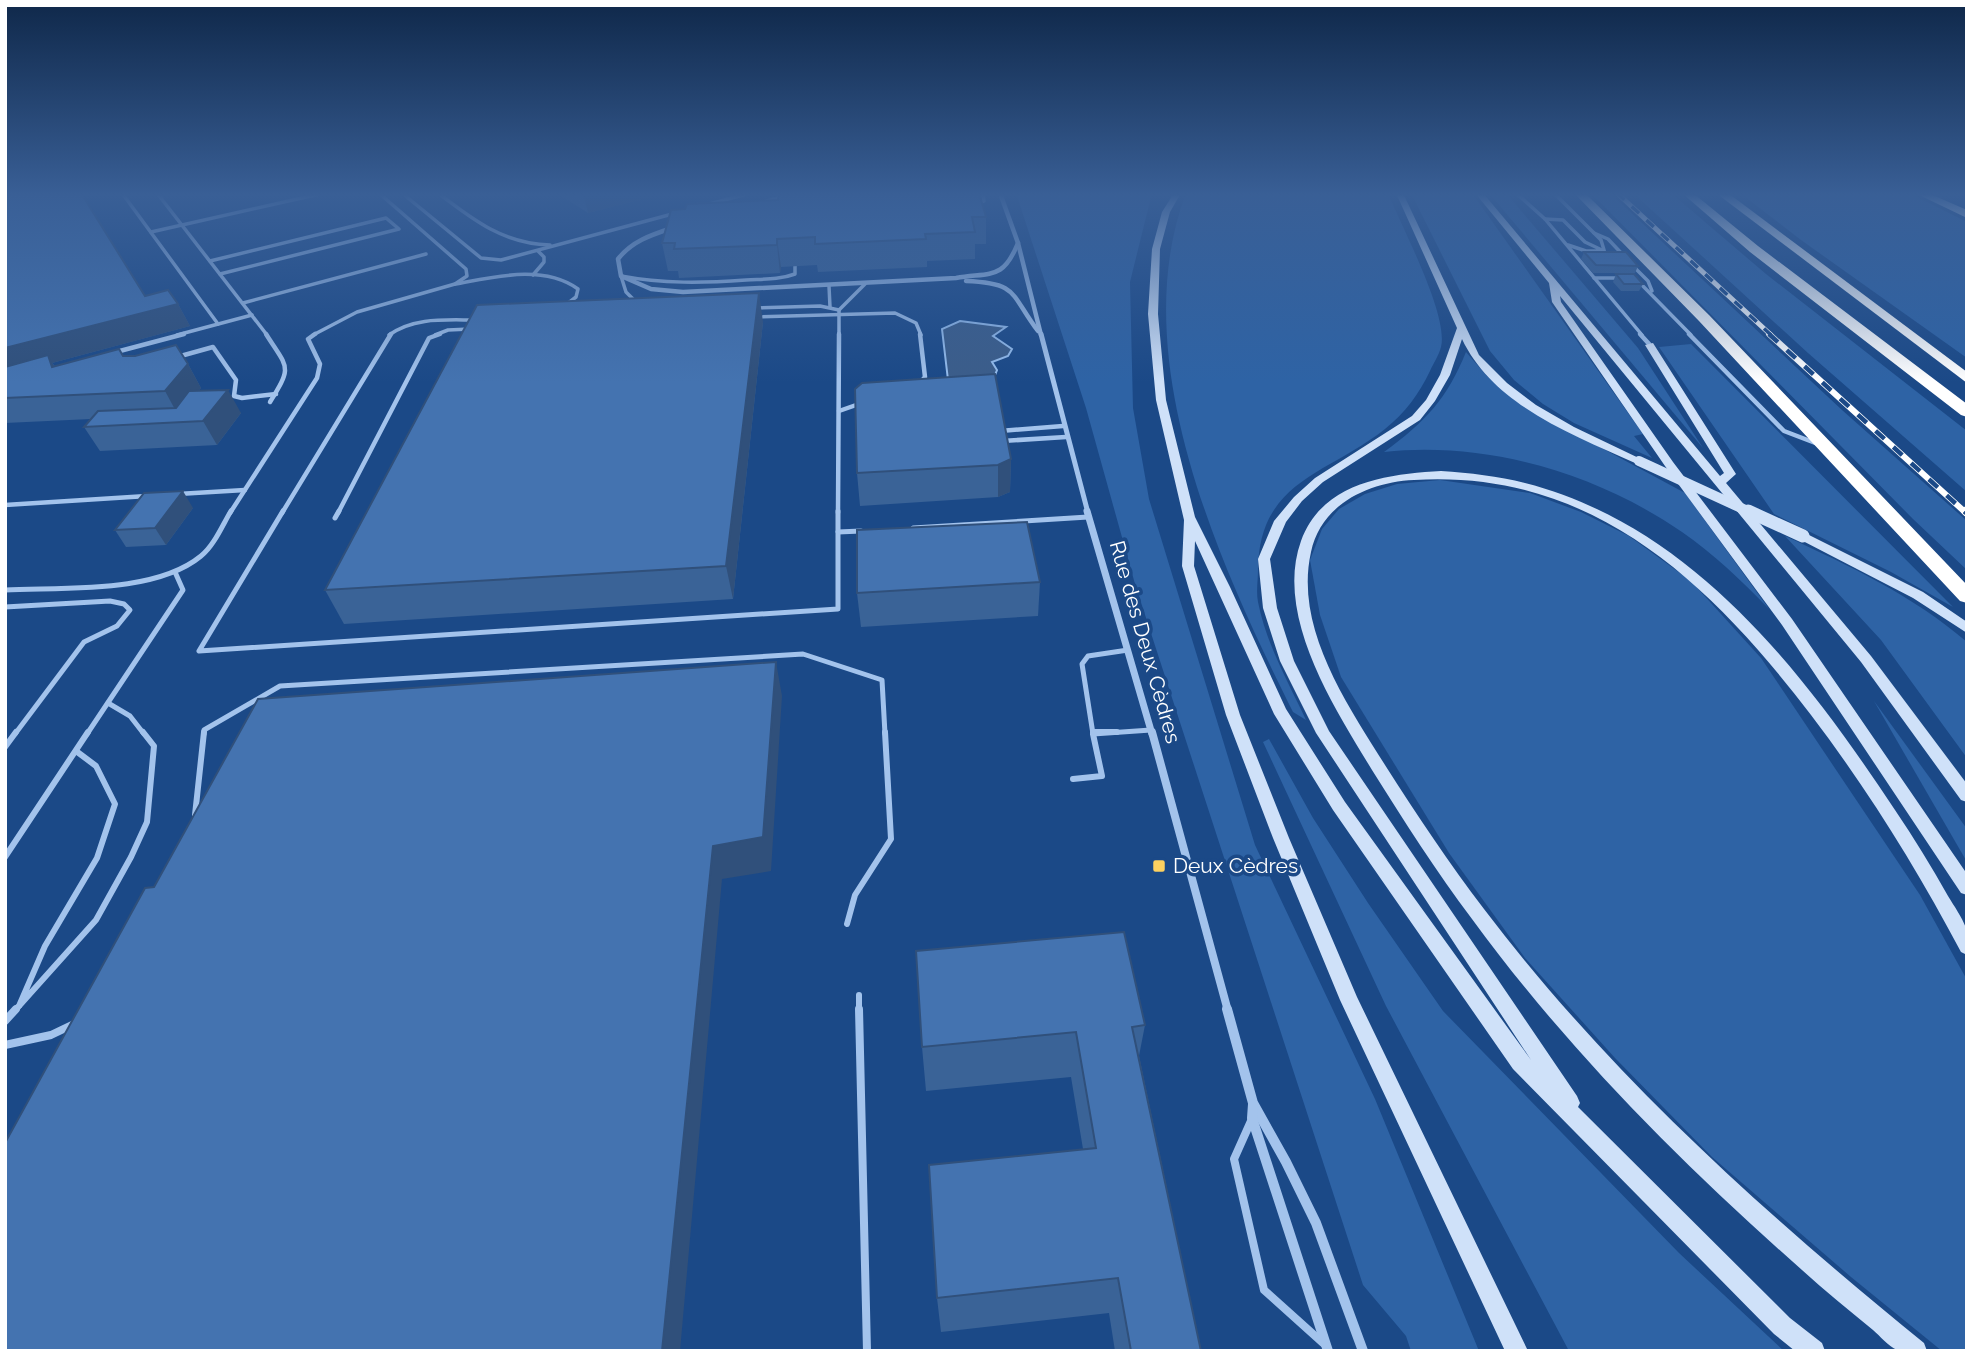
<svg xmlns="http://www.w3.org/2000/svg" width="1972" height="1356" font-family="Raleway,sans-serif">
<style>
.green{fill:#2e63a5}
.water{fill:#3b5d8a;stroke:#96beee;stroke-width:2}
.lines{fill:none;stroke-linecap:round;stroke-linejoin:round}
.lane-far4{stroke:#a3c3ec;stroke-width:3.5}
.lane-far3{stroke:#a3c3ec;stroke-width:4.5}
.lane-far2{stroke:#a3c3ec;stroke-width:5}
.lane-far1{stroke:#a3c3ec;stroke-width:6}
.lane{stroke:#a3c3ec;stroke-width:8}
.street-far4{stroke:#a3c3ec;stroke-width:4.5}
.street-far3{stroke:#a3c3ec;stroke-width:5}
.street-far2{stroke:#a3c3ec;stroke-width:7}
.street-far1{stroke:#a3c3ec;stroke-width:8}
.street{stroke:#a3c3ec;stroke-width:10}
.secondary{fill:#cfe1f9;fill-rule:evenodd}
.highway{fill:#fff;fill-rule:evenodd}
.rail-far2-casing{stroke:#fff;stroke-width:5}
.rail-far1-casing{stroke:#fff;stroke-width:6}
.rail-casing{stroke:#fff;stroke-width:8}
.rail-far2{stroke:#1b4987;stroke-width:3.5;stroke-dasharray:10;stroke-linecap:butt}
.rail-far1{stroke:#1b4987;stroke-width:4.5;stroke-dasharray:12;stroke-linecap:butt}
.rail{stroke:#1b4987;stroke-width:5;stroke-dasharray:15;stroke-linecap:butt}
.secondary-bridge-far1{stroke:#cfe1f9;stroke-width:10}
.secondary-bridge{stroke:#cfe1f9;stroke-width:13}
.wall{fill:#3a6397}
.shaded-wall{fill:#30507b}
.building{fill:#4473b0;stroke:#30507b;stroke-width:2}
.poi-dot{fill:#fdd160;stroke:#1b4987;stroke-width:2.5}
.labels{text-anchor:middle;stroke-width:7;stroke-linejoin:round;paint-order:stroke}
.street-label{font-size:21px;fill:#fff;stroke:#1b4987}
.poi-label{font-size:21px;fill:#fff;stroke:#1b4987;text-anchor:start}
</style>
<rect width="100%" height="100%" fill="#1b4987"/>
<g class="green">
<polygon points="1016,193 1152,193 1130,282 1133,408 1149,499 1255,845 1375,1099 1479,1351 1411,1351 1406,1336 1363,1285 1135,584 1086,408"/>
<path d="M1186,193H1388C1401,226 1449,315 1441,347C1439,355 1433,364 1430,371C1419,394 1405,413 1385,429C1327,475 1259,480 1258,570C1258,580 1256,592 1258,602C1266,643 1288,682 1306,720L1293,712C1220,566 1124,357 1186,193Z"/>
<polygon points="1411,193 1472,193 1643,434 1634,436 1652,458 1574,423 1543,404 1514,380 1490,351"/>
<polygon points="1489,193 1506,193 1638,348 1703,448"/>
<polygon points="1591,193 1610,193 1842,410 1967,521 1967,570 1913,519"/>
<polygon points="1633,193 1671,193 1766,274 1967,431 1967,492 1808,353"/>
<polygon points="1740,193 1909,193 1967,222 1967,358 1801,240"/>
<polygon points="1691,344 1953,607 1891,572 1774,514 1659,347"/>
<path d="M1466,352L1487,376L1524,406L1685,493L1769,609C1742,581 1714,554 1682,532C1596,473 1487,441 1384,452C1425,422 1447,399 1466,352Z"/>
<polygon points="1440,480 1530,493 1581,512 1629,536 1691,581 1761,658 1920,895 1967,980 1967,1351 1942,1351 1851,1277 1712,1157 1615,1058 1525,958 1449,853 1341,677 1320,615 1310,560 1322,529 1339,509 1365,494 1397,484"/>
<path d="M1785,536C1850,566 1912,595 1967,642V758L1881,640Z"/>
<polygon points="1874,701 1967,829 1967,862"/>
<polygon points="1269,739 1313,818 1368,903 1443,1011 1679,1253 1784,1351 1569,1351 1386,1006 1263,742"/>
</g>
<polygon class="water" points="960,321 1006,327 993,336 1012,349 1008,356 992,362 997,370 995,375 948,380 942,329"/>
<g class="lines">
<g class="lane-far4">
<polyline points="122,193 218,324"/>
<polyline points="157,193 267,335"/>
<polyline points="402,193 481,258 501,260 676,213"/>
<path d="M438,193C473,220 504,244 550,245"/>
<polyline points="1516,193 1545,219 1642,335"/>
<polyline points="1554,193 1601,240 1604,250"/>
<polyline points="706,205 750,193"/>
<polyline points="975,205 984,201 983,193"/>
<polyline points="1545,219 1563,220 1585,242 1604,251 1586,251 1568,245"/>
<polyline points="151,232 324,193"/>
<polyline points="1594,233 1608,239 1624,256"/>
<polyline points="210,261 386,218 399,229 220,274"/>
<polyline points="1633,266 1648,281 1652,291"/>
<polyline points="533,275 544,262 544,257 538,251"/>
<polyline points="1594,278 1619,278"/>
<polyline points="1638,281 1691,335"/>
<path d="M455,284C494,277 543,264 578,289L576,297L567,304"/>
<polyline points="829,286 830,307"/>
<path d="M636,302L626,292L621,276C663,284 704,283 746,280C763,279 779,280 795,274V266"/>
<polyline points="243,303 426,254"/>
<polyline points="755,308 820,306 839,310 865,284"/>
<polyline points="756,317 895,313 916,323 921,335"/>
<polyline points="177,335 252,315"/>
<polyline points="313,335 357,312 455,284 467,276 466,269 379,193"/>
<path d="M389,335C414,317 445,320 475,320"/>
<polyline points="435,335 448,330 470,329"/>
<polyline points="839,335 839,310"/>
</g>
<g class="lane-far3">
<path d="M266,334C288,369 293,365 270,402"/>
<polyline points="920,334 925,377 921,382"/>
<polyline points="1640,334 1650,345"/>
<polyline points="1689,334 1784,431 1818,444"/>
<polyline points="116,352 184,334"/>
<polyline points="177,357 213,347 236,380 234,396 242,398 276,394"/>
<polyline points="839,411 859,404"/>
<polyline points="1000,431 1063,426"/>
<polyline points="1002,441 1066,437"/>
<polyline points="178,494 245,490"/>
<polyline points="5,505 147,496"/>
<polyline points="230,513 317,378 320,364 308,339 315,334"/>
<polyline points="282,513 391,334"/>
<polyline points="338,513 429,338 440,334"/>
<polyline points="838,513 839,334"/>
</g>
<g class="lane-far2">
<polyline points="283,511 199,651 838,609 838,511"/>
<polyline points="335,518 339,511"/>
<polyline points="913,528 1088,517"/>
<polyline points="838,532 861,531"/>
<path d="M5,590C63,587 155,594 201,556C214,546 223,524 231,511"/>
<polyline points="5,607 110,601 124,604 130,610 117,626 84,642 15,734"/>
<polyline points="1128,650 1088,656 1082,664 1093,734 1151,730"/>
<polyline points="108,703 130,716 144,734"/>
<polyline points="87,734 183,590 175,572"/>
<polyline points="204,734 204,730 280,686 803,654 882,680 885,734"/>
</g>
<g class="lane-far1">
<polyline points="1093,732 1117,732"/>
<polyline points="5,747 16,732"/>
<polyline points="76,751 96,766 115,804 97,858 45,946 19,1006 96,920 131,857 147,822 154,746 143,732"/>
<polyline points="1073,779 1102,776 1093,734"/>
<polyline points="195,815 204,732"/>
<polyline points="5,857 88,732"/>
<polyline points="847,924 855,895 891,839 885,732"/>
<polyline points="859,995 859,1011"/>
<polyline points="14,1011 19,1006"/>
</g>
<g class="lane">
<polyline points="859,1009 867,1351"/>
<polyline points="5,1021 16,1009"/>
<polyline points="5,1045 51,1035 74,1024"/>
<polyline points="1251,1121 1234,1159 1264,1290 1323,1343"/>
</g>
<g class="street-far4">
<polyline points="1000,193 1018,243 1041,335"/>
<polyline points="761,203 797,193"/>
<path d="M672,228C651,235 632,241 618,259L621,276L651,289L683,292L956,278C992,272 1003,280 1018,243"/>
<path d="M966,281C1019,283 1010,294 1038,331"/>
</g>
<polyline class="street-far3" points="1041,334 1088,513"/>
<polyline class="street-far2" points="1087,511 1152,734"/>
<polyline class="street-far1" points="1152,732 1228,1011"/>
<g class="street">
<polyline points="1227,1009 1253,1103 1286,1162 1316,1223 1363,1351"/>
<polyline points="1253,1104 1252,1118 1328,1351"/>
</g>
<g class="secondary">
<path d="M1174,193H1181L1170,212L1160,249L1158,314L1166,400L1195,517L1230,587L1286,709L1345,802L1531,1060L1316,733L1280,661L1263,608L1258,559L1274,521L1294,497L1315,478L1412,416L1426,400L1440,375L1457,328L1396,193H1403L1479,355L1507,383L1536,405L1574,427L1645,461L1643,463H1635C1573,435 1493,405 1462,339L1450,375L1435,401L1420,420L1323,482L1302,501L1286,522L1270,559L1277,608L1294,661L1329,731L1577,1096L1580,1103L1578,1107L1790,1318L1822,1343L1825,1351H1795L1774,1334L1513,1069L1333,810L1274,714L1195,541L1194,566L1240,715L1289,838L1357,997L1528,1351H1505L1340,1000L1273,838L1226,715L1182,566L1184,520L1156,400L1148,314L1152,249L1162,212Z"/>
<polygon points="1475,193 1483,193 1720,476 1724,473 1645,345 1653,343 1736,474 1726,483 1871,656 1967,784 1967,802 1961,800 1861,662 1560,296 1561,302 1673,462 1792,619 1967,874 1967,895 1961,893 1782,625 1665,466 1552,302 1549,283"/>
<path d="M1441,471C1470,473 1498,476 1525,483C1693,526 1804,673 1895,810C1914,838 1931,866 1948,896C1954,906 1962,917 1966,928C1969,936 1967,947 1967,955L1961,952C1917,869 1868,790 1811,715C1710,583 1593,469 1414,480C1369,482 1321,504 1311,552C1294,628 1347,704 1385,765C1417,815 1449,863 1484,909C1609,1074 1764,1213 1924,1343L1927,1351C1919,1351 1904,1353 1897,1350C1888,1346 1880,1336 1873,1330C1849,1310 1825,1291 1802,1270C1682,1164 1567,1049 1472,919C1436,871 1404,821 1372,770C1335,709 1274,616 1301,541C1322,482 1388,474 1441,471Z"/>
<polygon points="1803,532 1923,592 1967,622 1967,633 1913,598 1799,539 1797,536 1799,533"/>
</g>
<g class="highway">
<polygon points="1574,193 1585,193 1709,315 1967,585 1967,603 1960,601 1699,321"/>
<polygon points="1682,193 1693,193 1758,246 1967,404 1967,417 1961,415 1750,252"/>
<polygon points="1716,193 1728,193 1967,372 1967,383"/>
<polygon points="1915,193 1928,193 1967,210 1967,218"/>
</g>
<g class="rail-far2-casing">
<polyline id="rail-far2" points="1617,193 1771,335"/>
</g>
<g class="rail-far1-casing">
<polyline id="rail-far1" points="1769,334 1966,513"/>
</g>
<g class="rail-casing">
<polyline id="rail" points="1965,511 1967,513"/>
</g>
<use href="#rail-far2" class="rail-far2"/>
<use href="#rail-far1" class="rail-far1"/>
<use href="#rail" class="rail"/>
<polyline class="secondary-bridge-far1" points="1639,461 1752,513"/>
<polyline class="secondary-bridge" points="1748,511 1803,536"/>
</g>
<g class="wall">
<polygon points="5,193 145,296 178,304 190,326 52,363 55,366 123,356 188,364 201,388 198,391 241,413 217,445 100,451 84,427 91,419 5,423"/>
<polygon points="557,193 666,193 588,213"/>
<polygon points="778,200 986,217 986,244 975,244 975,259 927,261 927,267 818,272 817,265 781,267 780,273 679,278 678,271 668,271 662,243 685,209"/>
<polygon points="1584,252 1638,266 1635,273 1593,273 1581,259"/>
<polygon points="1616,274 1643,284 1639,291 1621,291 1613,282"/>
<polygon points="763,322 733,599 344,624 325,590"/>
<polygon points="1011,459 1010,492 998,497 860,506 857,473"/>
<polygon points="193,508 166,545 126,547 115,530"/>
<polygon points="1040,582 1038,616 861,627 857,593"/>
<polygon points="1145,1025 1139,1056 1201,1351 1115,1351 1109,1313 941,1332 937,1298 1083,1149 1071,1077 926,1091 922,1047"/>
</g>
<g class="shaded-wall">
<polygon points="583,193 666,193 588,213"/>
<polygon points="777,239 781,267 780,273 777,245"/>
<polygon points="759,293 763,322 733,599 726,566"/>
<polygon points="178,304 190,326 52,363 63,379 5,376 5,348"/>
<polygon points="188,364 201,388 178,415 165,391"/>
<polygon points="228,390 241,413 217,445 203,421"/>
<polygon points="1011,459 1010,492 998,497 998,465"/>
<polygon points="183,491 193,508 166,545 155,528"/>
<polygon points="776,662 782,696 771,871 722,879 680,1351 662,1351 713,846"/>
</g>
<g class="building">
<polygon points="5,193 81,193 145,296 168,290 178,304 5,348"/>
<polygon points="779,193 979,193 986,217 972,217 975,232 925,234 926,239 815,244 815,237 777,239 777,245 674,249 675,243 662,243 671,210 685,209 687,204 778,200"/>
<polygon points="1584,252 1626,252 1638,266 1596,265"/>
<polygon points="1616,274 1634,274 1643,284 1624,284"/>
<polygon points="759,293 726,566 325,590 477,305"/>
<polygon points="176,345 188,364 165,391 5,398 5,367 48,355 52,367 119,349 123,356 135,356"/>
<polygon points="995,374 1011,459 998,465 857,473 855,389 862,383"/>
<polygon points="228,390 203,421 84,427 98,411 176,408 189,391"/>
<polygon points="183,491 155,528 115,530 144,493"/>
<polygon points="1027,522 1040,582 857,593 857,530"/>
<polygon points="776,662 763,837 713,846 662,1351 5,1351 5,1143 145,888 154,887 258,699"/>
<polygon points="1124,932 1145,1025 1132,1027 1201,1351 1131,1351 1118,1278 937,1298 929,1165 1096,1148 1076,1032 922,1047 916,951"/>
</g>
<linearGradient id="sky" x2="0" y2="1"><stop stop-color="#0f284a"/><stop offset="0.51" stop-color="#395f96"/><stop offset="1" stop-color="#395f96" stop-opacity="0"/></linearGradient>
<rect width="1972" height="382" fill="url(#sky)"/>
<rect class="poi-dot" x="1152" y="859" width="14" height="14" rx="3.5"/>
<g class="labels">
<g class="street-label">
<text transform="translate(1145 642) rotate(74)" y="7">Rue des Deux Cèdres</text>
</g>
<g class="poi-label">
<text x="1173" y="873">Deux Cèdres</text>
</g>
</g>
<rect width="1972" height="1356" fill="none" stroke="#ffffff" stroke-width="14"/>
</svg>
